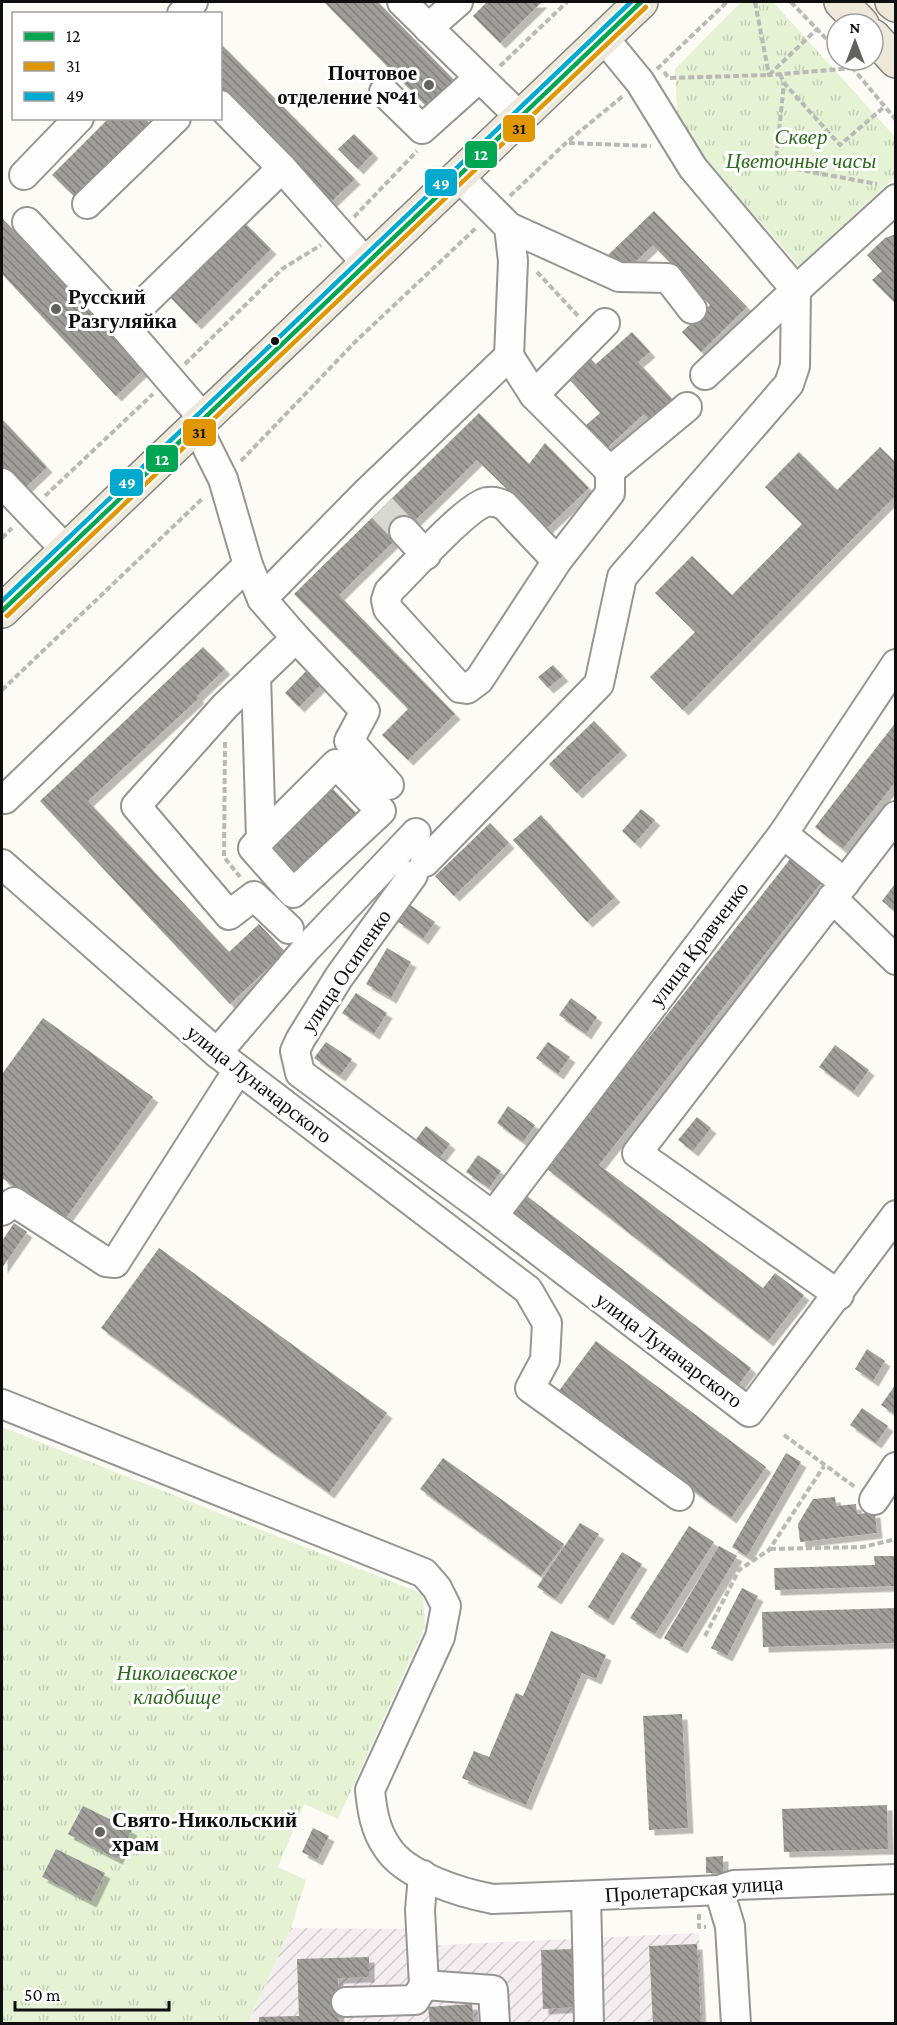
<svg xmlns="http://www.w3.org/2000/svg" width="897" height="2025" font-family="'Crimson Pro',serif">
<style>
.industrial{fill:url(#industrial-furrows)}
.grass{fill:url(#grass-tufts)}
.building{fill:url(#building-back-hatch);filter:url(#shadow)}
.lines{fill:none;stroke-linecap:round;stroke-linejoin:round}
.minor-tunnel{stroke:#d8d8d2;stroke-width:28;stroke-dasharray:28 14;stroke-linecap:butt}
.minor-casing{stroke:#969593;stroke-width:32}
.major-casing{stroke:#838380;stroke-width:36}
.path{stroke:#b9b9b8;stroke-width:4;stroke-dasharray:6 3;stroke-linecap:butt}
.minor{stroke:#fffefe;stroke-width:28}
.major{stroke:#ede8da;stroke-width:33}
.bus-1-casing{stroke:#fff;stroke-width:9}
.bus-2-casing{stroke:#fff;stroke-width:9}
.bus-3-casing{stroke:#fff;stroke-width:9}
.bus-1{stroke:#00a651;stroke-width:4.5}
.bus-2{stroke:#e09702;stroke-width:4.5}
.bus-3{stroke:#00a9ce;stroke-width:4.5}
.poi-dot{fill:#626260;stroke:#fff;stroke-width:2}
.bus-dot{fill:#0f0f0f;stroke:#fff;stroke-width:2}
.labels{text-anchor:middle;stroke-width:6;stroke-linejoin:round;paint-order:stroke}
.poi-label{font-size:21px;font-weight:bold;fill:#0f0f0f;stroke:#fff;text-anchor:start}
.park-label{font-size:21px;font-style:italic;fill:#2c6a1c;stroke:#fff}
.street-label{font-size:21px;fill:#0f0f0f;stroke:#fff}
.line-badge{stroke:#fff;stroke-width:2}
.badge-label{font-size:16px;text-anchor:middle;font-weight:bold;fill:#fff}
.pale-badge-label{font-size:16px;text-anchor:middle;font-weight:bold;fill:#111}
</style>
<defs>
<pattern id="industrial-furrows" width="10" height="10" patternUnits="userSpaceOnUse" patternTransform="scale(1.5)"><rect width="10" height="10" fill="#f4eef1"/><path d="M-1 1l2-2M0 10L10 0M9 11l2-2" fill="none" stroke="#d0cbcd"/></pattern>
<pattern id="grass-tufts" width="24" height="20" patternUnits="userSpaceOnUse" patternTransform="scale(1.5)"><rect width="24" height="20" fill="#e5f2d4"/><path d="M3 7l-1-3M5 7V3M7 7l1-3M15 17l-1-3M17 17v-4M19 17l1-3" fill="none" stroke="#c3ceb5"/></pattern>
<pattern id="building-back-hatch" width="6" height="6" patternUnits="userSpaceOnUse" patternTransform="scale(1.5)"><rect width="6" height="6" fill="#a09e9a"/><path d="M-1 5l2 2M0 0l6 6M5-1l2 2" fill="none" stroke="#817f7c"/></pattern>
<filter id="shadow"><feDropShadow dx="5.5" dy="5.5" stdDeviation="0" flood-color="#0004"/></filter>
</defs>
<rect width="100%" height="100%" fill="#fcfbf5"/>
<polygon class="industrial" points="291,1928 411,1929 421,1946 699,1933 703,2023 248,2024"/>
<g class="grass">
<polygon points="741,2 773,2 895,137 895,177 799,266 678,128 675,69"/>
<polygon points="2,1427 423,1594 425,1627 338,1819 304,1804 278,1867 306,1880 291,1928 248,2023 2,2023"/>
</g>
<g class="building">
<polygon points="324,2 378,2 455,81 428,108"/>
<polygon points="487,2 542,2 500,43 473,16"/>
<polygon points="220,43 355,179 329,204 220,95"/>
<polygon points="109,118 145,118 151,125 77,199 52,175"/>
<polygon points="354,134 373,153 358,169 338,149"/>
<polygon points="654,211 747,307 701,352 682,332 710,305 653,245 625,272 608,255"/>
<polygon points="2,218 144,369 116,396 2,274"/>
<polygon points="244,222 271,249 196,324 169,296"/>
<polygon points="896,234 896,304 872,280 882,271 867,255 885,238"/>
<polygon points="632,332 650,352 638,362 673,400 650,421 644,414 606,449 585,426 600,413 569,379 591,359 596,364"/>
<polygon points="479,413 529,464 545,443 589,488 547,528 477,460 339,595 455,714 408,760 382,735 408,709 294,594"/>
<polygon points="2,419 47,467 22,491 2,470"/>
<polygon points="880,447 896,463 896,495 683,710 650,677 695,632 655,593 692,556 732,595 802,524 765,487 799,452 837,490"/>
<polygon points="203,647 225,669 197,696 199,698 88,801 229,952 259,924 285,952 230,1004 40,801"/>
<polygon points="553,665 563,676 548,688 538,677"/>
<polygon points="308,669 322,684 299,707 285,693"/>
<polygon points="594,721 622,750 577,793 549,764"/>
<polygon points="896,722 896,781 843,849 815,827"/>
<polygon points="330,786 356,813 296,872 269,845"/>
<polygon points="641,809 655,820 635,843 622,831"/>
<polygon points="541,815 615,897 587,922 513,840"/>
<polygon points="490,823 509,843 454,896 435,876"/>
<polygon points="791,858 822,882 599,1165 763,1288 775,1273 804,1295 768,1341 546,1168"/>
<polygon points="894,885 896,886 896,912 882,901"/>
<polygon points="409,904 435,922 423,939 397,921"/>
<polygon points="387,948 411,962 391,998 366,984"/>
<polygon points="356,993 387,1013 374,1034 342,1013"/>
<polygon points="571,998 597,1017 586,1034 559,1015"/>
<polygon points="43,1018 153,1097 63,1222 2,1178 2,1074"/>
<polygon points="326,1042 352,1059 340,1076 314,1058"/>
<polygon points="548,1042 570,1057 558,1074 536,1058"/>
<polygon points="835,1045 869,1070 853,1092 819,1067"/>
<polygon points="508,1106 535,1125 523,1142 497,1123"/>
<polygon points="697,1117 711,1128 693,1151 678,1140"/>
<polygon points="426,1126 450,1144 438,1160 414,1142"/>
<polygon points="478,1155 501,1171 489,1188 466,1172"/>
<polygon points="523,1193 751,1368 737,1387 509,1212"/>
<polygon points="14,1223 27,1232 2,1268 2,1241"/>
<polygon points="159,1248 387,1413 329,1493 101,1328"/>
<polygon points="596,1341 766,1467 731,1518 558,1392"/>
<polygon points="867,1349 885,1361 873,1381 855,1369"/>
<polygon points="896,1384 896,1415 881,1405"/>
<polygon points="862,1408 888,1426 876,1443 850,1425"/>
<polygon points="786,1453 801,1462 747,1556 732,1547"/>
<polygon points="443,1458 564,1544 541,1576 420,1489"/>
<polygon points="835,1497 836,1506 856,1504 857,1514 875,1512 877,1533 800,1542 798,1524 813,1499"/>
<polygon points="580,1523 599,1534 556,1599 537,1587"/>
<polygon points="689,1526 714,1542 655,1634 630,1618"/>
<polygon points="719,1546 737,1556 682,1648 664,1638"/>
<polygon points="622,1552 642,1564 608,1620 588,1607"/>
<polygon points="874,1556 896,1556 896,1586 775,1590 774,1568 875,1565"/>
<polygon points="742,1588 758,1596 727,1656 711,1648"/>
<polygon points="896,1608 896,1643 763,1647 762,1612"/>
<polygon points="551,1631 606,1655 596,1679 582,1673 526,1805 462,1778 474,1751 489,1757 516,1693 523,1696"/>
<polygon points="682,1714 688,1828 649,1830 643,1716"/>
<polygon points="887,1805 888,1849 784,1852 782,1809"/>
<polygon points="83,1806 132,1830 117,1859 68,1834"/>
<polygon points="313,1828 329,1836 317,1860 302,1852"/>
<polygon points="56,1849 105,1873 91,1902 42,1877"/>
<polygon points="723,1856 723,1873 706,1873 706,1857"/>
<polygon points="697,1944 701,2024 653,2024 649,1946"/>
<polygon points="574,1949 577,2007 543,2009 541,1950"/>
<polygon points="369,1957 369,1977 338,1978 339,2024 259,2024 259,2017 299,2016 297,1959"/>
<polygon points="472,2004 474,2024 430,2024 428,2007"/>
</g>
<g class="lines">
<polyline class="minor-tunnel" points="382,508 404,531"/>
<g class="minor-casing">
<g id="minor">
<polyline points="402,2 519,116"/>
<polyline points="182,14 193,2"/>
<polyline points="428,28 458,2"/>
<polyline points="603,37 640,82 693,168 796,290 896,199"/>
<polyline points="384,92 422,129 479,78"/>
<polyline points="220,105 282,168 365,262"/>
<polyline points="24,175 79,118"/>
<polyline points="457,175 509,227 619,277 668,278 692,309"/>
<polyline points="87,204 176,118"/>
<polyline points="27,222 122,324"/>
<path d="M509,356L534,395L610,471V493L557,561L479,680L467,689L460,688L388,609L386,600L389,591C408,573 465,507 487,502C494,501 499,502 505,506L557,561"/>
<polyline points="705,375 796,290"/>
<polyline points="534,395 605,323"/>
<polyline points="203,418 122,324 282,168"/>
<polyline points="196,425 223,479 248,565 262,599 296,638 225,706 136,806 229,915 254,896 289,929"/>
<polyline points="610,471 687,407"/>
<polyline points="2,483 65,549"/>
<polyline points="404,531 426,555"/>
<polyline points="262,599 367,492 509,356 513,261 509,227"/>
<polyline points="296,638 365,711 349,741 389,785"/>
<polyline points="256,676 261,839 253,848 293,893 381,811 336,764 261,839"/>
<polyline points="5,799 248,565"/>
<polyline points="783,834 845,883"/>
<polyline points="425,862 599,684 622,577 789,384 795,366 796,290"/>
<polyline points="2,864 217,1053 528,1290 547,1323 545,1360 530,1388 679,1496"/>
<polyline points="413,875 339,977 300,1040 295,1051 300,1073 493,1216 749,1412 896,1215"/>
<polyline points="832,898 896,960"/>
<polyline points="217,1053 306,949 416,833"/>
<polyline points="2,1211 14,1202 106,1262 115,1263 238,1070"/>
<polyline points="493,1216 783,834 896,664"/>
<polyline points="839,1295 637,1153 896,816"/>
<path d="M2,1404L424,1573L437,1588L446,1606L440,1637L370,1790C372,1810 375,1830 387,1847C405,1876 461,1893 493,1899L699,1891L719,1890L734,1885L896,1879"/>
<polyline points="874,1500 896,1467"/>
<polyline points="719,1890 730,1926 736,2024"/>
<polyline points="586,1896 589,2024"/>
<polyline points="424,1985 493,1990 495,2024"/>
<polyline points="346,2002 415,2000 424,1985 420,1910 423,1875"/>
</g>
</g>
<g class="major-casing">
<g id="major">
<polyline points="841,2 862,24"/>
<polyline points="892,2 896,5"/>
<polyline points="873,36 896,61"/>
<polyline points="2,611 641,2"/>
</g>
</g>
<g class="path">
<polyline points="755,2 769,75 853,68"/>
<polyline points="791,2 837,50"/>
<polyline points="846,60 896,120"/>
<polyline points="500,66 567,2"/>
<polyline points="657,69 727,2"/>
<polyline points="664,72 669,78 769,75 817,29"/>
<polyline points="780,74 784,83 840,145 884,107"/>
<polyline points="569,143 651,146"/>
<polyline points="773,165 776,160 784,83"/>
<polyline points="724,167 773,165 877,184"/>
<polyline points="510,196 567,142 623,96"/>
<polyline points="354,217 417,151"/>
<polyline points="537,272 579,317"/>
<polyline points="185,364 282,269 321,245"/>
<polyline points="241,461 355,342 476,228"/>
<polyline points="45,496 153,394"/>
<polyline points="2,538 12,528"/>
<polyline points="2,690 203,498"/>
<polyline points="225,742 224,857 240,877"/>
<polyline points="784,1435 855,1487"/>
<polyline points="770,1549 863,1547 896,1539"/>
<polyline points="705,1636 739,1570 769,1550 824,1466"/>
<polyline points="699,1914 699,1927 706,1927"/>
</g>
<use href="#minor" class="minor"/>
<use href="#major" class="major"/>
<g class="bus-1-casing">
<polyline id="bus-1" points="2,611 641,2"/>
</g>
<g class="bus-2-casing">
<polyline id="bus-2" points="7,616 646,7"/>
</g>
<g class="bus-3-casing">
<polyline id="bus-3" points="2,601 631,2"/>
</g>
<use href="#bus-1" class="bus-1"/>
<use href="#bus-2" class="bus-2"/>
<use href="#bus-3" class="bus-3"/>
</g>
<g class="poi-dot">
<circle cx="429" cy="85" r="6"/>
<circle cx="56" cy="309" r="6"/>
<circle cx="100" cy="1832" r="6"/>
</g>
<circle class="bus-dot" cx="275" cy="341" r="5"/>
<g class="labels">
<g class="poi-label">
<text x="417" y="80" text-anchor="end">Почтовое<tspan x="417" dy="24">отделение №41</tspan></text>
<text x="68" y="304">Русский<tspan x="68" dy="24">Разгуляйка</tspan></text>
<text x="112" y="1827">Свято-Никольский<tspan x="112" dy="24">храм</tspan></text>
</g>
<g class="park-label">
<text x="801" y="144">Сквер<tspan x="801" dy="24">Цветочные часы</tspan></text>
<text x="177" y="1680">Николаевское<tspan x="177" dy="24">кладбище</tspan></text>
</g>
<g class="street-label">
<text transform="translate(699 944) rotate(-53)" y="7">улица Кравченко</text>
<text transform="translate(346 971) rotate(-56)" y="7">улица Осипенко</text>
<text transform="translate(259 1084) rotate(38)" y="7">улица Луначарского</text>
<text transform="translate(669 1350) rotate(37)" y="7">улица Луначарского</text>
<text transform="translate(694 1889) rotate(-4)" y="7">Пролетарская улица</text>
</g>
</g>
<g class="line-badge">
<rect x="502" y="114" width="34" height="29" rx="6" fill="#e09702"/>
<rect x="464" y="140" width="34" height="29" rx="6" fill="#00a651"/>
<rect x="424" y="168" width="34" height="29" rx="6" fill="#00a9ce"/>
<rect x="182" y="418" width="35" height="29" rx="6" fill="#e09702"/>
<rect x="145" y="444" width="34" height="29" rx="6" fill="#00a651"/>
<rect x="109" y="468" width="35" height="29" rx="6" fill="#00a9ce"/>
</g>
<g class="badge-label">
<text x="481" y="160">12</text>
<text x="441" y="189">49</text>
<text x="162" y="465">12</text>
<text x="127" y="488">49</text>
</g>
<g class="pale-badge-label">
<text x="519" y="134">31</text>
<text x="199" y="438">31</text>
</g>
<rect width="897" height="2025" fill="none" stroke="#0f0f0f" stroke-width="6"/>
<rect x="12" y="12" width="210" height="108" fill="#ffffff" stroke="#9f9f9f" stroke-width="1.5"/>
<rect x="24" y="32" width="30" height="9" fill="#00a651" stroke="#9f9f9f" stroke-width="1.5"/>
<text x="66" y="42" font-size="18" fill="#0f0f0f">12</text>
<rect x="24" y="62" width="30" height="9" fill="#e09702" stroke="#9f9f9f" stroke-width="1.5"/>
<text x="66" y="72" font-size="18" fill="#0f0f0f">31</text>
<rect x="24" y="92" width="30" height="9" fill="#00a9ce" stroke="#9f9f9f" stroke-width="1.5"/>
<text x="66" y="102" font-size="18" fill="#0f0f0f">49</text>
<g transform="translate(855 42)"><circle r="28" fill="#ffffff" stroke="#9f9f9f" stroke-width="1.5"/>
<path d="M0-4.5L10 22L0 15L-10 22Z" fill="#626260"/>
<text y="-9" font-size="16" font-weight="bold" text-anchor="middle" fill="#0f0f0f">N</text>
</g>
<path d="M15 2001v9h154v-9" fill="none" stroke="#0f0f0f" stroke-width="3"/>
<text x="24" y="2001" font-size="18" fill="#0f0f0f" stroke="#ffffff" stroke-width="4.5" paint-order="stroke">50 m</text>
</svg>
